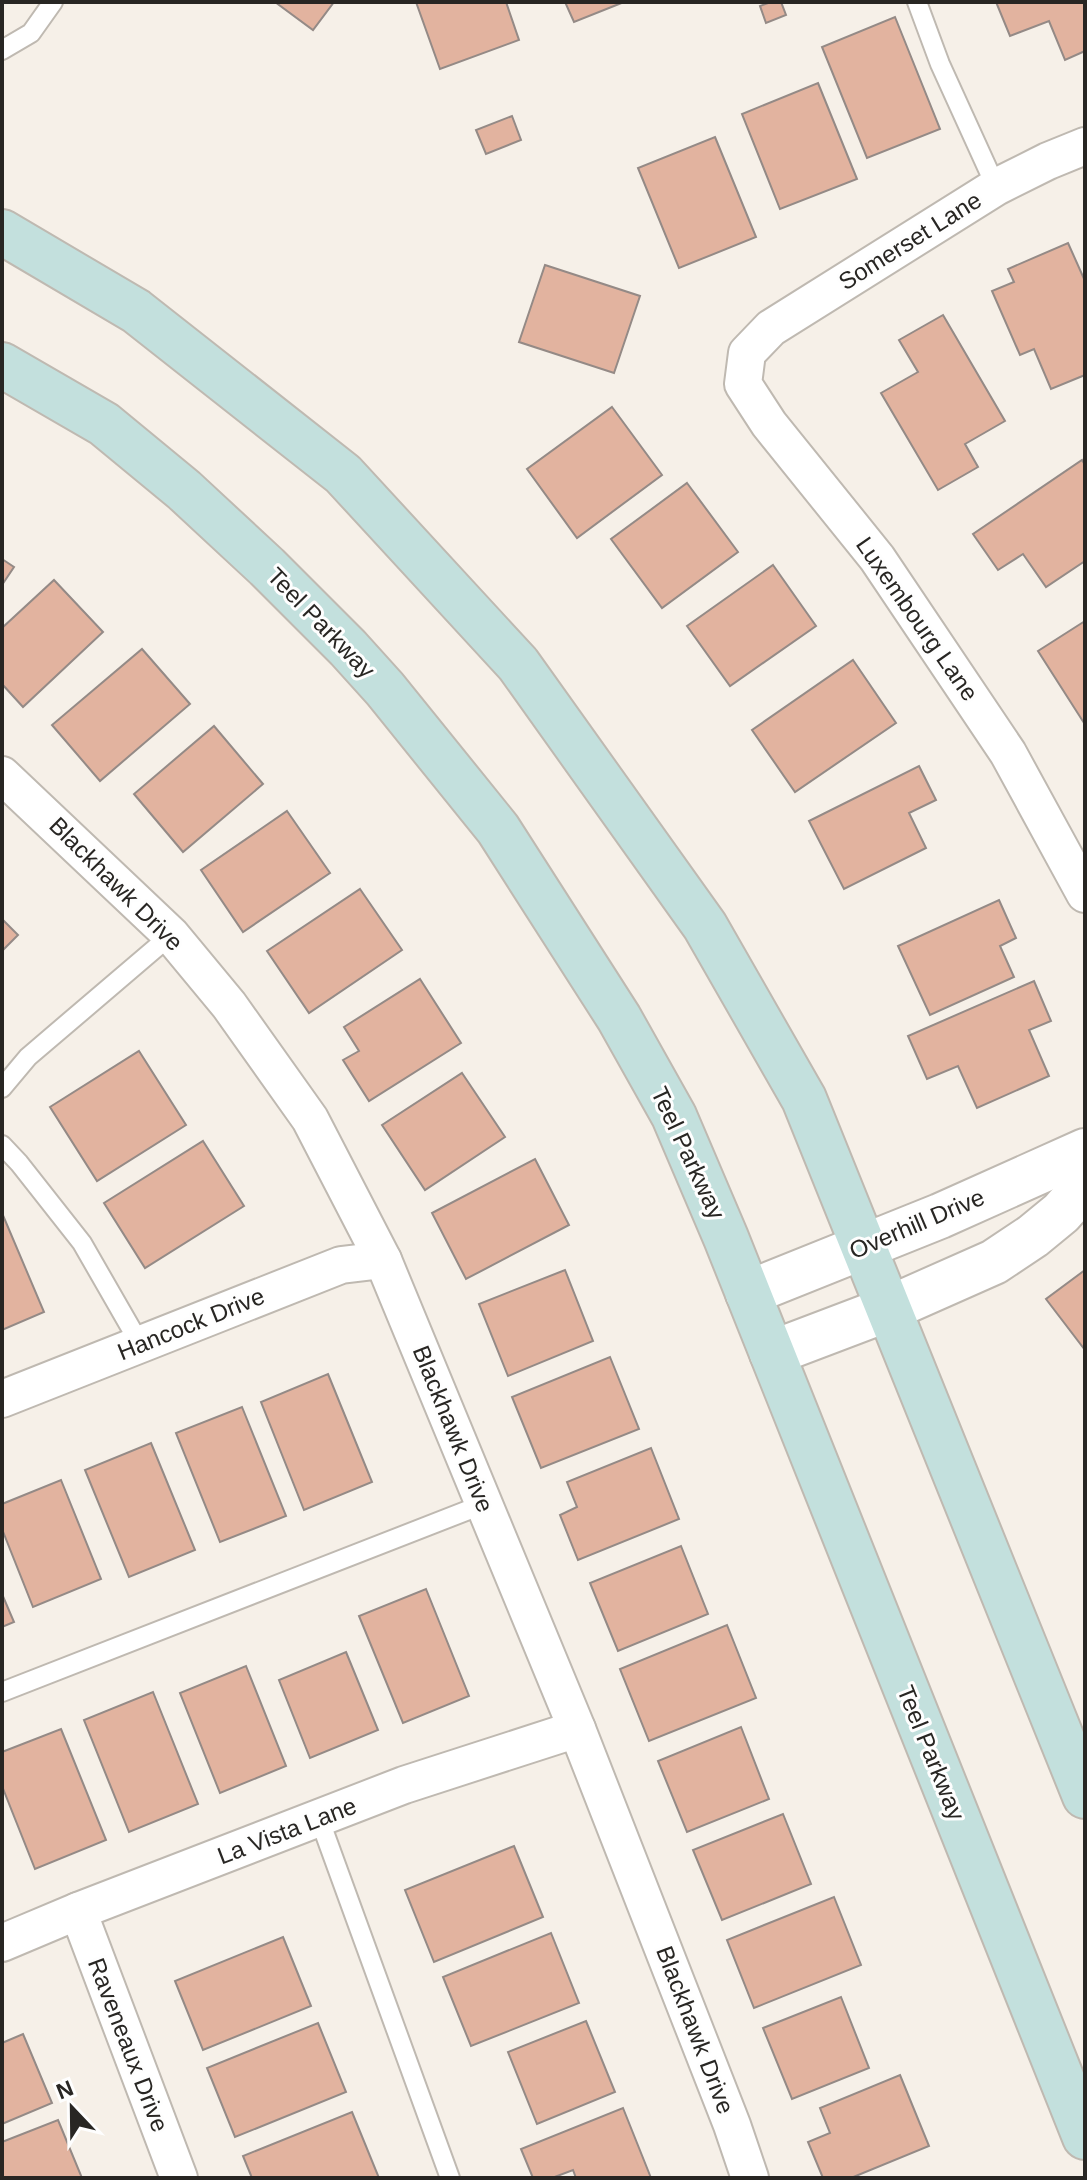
<svg xmlns="http://www.w3.org/2000/svg" width="1087" height="2180" font-family="Arial,sans-serif">
<style>
.building{fill:#e2b39f;stroke:#948a86;stroke-width:2}
.lines{fill:none;stroke-linecap:round;stroke-linejoin:round}
.service-casing{stroke:#bfb9b1;stroke-width:22}
.minor-casing{stroke:#bfb9b1;stroke-width:40}
.tertiary-casing{stroke:#bfb9b1;stroke-width:48}
.secondary-casing{stroke:#bfb9b1;stroke-width:48}
.service{stroke:#fff;stroke-width:18}
.minor{stroke:#fff;stroke-width:36}
.tertiary{stroke:#fff;stroke-width:44}
.secondary{stroke:#c3e0dd;stroke-width:44}
.labels{text-anchor:middle;stroke-width:6;stroke-linejoin:round;paint-order:stroke}
.street-label{font-size:24px;fill:#282623;stroke:#fefefe}
</style>
<rect width="100%" height="100%" fill="#f6f0e8"/>
<g class="building">
<polygon points="275,2 334,2 313,30"/>
<polygon points="416,2 506,2 519,40 440,69"/>
<polygon points="565,2 624,2 574,22"/>
<polygon points="771,2 781,2 786,15 766,23 760,6"/>
<polygon points="996,2 1085,2 1085,51 1065,60 1049,21 1010,36"/>
<polygon points="895,17 940,129 867,158 822,47"/>
<polygon points="818,83 857,179 780,209 742,114"/>
<polygon points="512,116 521,140 486,154 476,130"/>
<polygon points="715,137 756,237 679,268 638,168"/>
<polygon points="1068,243 1085,281 1085,375 1051,389 1034,349 1020,355 992,291 1014,282 1008,269"/>
<polygon points="545,265 640,296 614,373 519,342"/>
<polygon points="943,315 1005,421 965,444 978,467 938,490 881,393 918,372 899,340"/>
<polygon points="612,407 662,475 577,538 527,469"/>
<polygon points="1082,460 1085,465 1085,561 1046,587 1023,554 998,570 973,534"/>
<polygon points="687,483 738,552 662,608 611,539"/>
<polygon points="2,559 14,567 2,585"/>
<polygon points="773,565 816,626 730,686 687,626"/>
<polygon points="54,580 103,632 23,707 2,684 2,628"/>
<polygon points="1085,621 1085,722 1084,723 1038,651"/>
<polygon points="142,649 190,704 100,781 52,725"/>
<polygon points="853,660 896,723 795,792 752,730"/>
<polygon points="214,726 263,784 183,852 134,794"/>
<polygon points="919,766 936,800 909,813 926,848 844,889 809,821"/>
<polygon points="287,811 330,873 243,932 201,870"/>
<polygon points="360,889 402,950 309,1013 267,951"/>
<polygon points="999,900 1016,938 1000,946 1014,977 930,1015 898,946"/>
<polygon points="2,919 18,935 2,951"/>
<polygon points="420,979 461,1043 369,1101 343,1060 359,1051 344,1027"/>
<polygon points="1034,981 1051,1021 1029,1030 1049,1076 977,1108 958,1066 927,1079 908,1036"/>
<polygon points="139,1051 186,1125 97,1181 50,1107"/>
<polygon points="462,1073 505,1137 425,1190 382,1125"/>
<polygon points="203,1141 244,1206 145,1268 104,1203"/>
<polygon points="535,1159 569,1225 466,1279 432,1213"/>
<polygon points="2,1213 44,1312 2,1330"/>
<polygon points="565,1270 593,1341 508,1376 479,1304"/>
<polygon points="1085,1270 1085,1350 1046,1299"/>
<polygon points="610,1357 639,1429 541,1468 512,1397"/>
<polygon points="328,1374 372,1482 304,1510 261,1402"/>
<polygon points="242,1407 286,1516 220,1542 176,1433"/>
<polygon points="151,1443 195,1550 129,1577 85,1470"/>
<polygon points="651,1448 679,1519 578,1560 560,1515 577,1507 567,1482"/>
<polygon points="61,1480 101,1579 33,1607 2,1529 2,1504"/>
<polygon points="681,1546 708,1614 618,1651 590,1583"/>
<polygon points="426,1589 469,1696 403,1723 359,1616"/>
<polygon points="2,1594 14,1622 2,1627"/>
<polygon points="727,1625 756,1698 649,1741 620,1669"/>
<polygon points="346,1652 378,1730 310,1758 279,1680"/>
<polygon points="246,1666 286,1766 220,1793 180,1693"/>
<polygon points="153,1692 198,1804 129,1832 84,1720"/>
<polygon points="741,1727 769,1799 687,1832 658,1761"/>
<polygon points="61,1729 106,1840 35,1869 2,1786 2,1752"/>
<polygon points="783,1814 811,1884 722,1920 693,1850"/>
<polygon points="514,1846 543,1917 434,1962 405,1890"/>
<polygon points="834,1897 861,1965 754,2008 727,1940"/>
<polygon points="551,1933 579,2003 471,2046 443,1977"/>
<polygon points="283,1937 311,2006 203,2050 175,1981"/>
<polygon points="841,1997 869,2068 792,2099 763,2028"/>
<polygon points="586,2021 615,2092 537,2124 508,2052"/>
<polygon points="318,2023 346,2092 235,2137 207,2068"/>
<polygon points="23,2034 52,2103 2,2124 2,2043"/>
<polygon points="900,2075 929,2146 851,2178 823,2178 808,2142 830,2133 820,2108"/>
<polygon points="623,2108 651,2178 576,2178 573,2170 552,2178 533,2178 521,2149"/>
<polygon points="352,2112 379,2178 252,2178 243,2156"/>
<polygon points="58,2120 82,2178 2,2178 2,2142"/>
</g>
<g class="lines">
<g class="service-casing">
<g id="service">
<polyline points="917,2 940,64 996,187"/>
<polyline points="2,50 31,33 53,2"/>
<polyline points="2,1088 28,1057 171,935"/>
<polyline points="2,1145 19,1163 82,1243 140,1344"/>
<polyline points="2,1692 484,1504"/>
<polyline points="319,1818 450,2178"/>
</g>
</g>
<g class="minor-casing">
<g id="minor">
<polyline points="1085,146 1048,161 996,187 771,328 747,353 743,384 769,424 877,558 1008,753 1085,894"/>
<polyline points="2,775 171,935 229,1005 310,1119 383,1260 577,1729 732,2125 750,2178"/>
<polyline points="2,1399 341,1265 383,1260"/>
<polyline points="78,1911 179,2178"/>
<polyline points="2,1943 78,1911 404,1785 577,1729"/>
</g>
</g>
<g class="tertiary-casing">
<g id="tertiary">
<polyline points="748,1293 940,1216 1085,1151"/>
<polyline points="772,1353 888,1309 994,1262 1033,1236 1061,1213 1085,1186"/>
</g>
</g>
<g class="secondary-casing">
<g id="secondary">
<polyline points="2,232 136,311 343,474 518,664 705,926 804,1099 1085,1796"/>
<polyline points="2,365 104,424 184,490 267,567 348,648 385,689 498,829 619,1018 674,1116 726,1238 1085,2137"/>
</g>
</g>
<use href="#service" class="service"/>
<use href="#minor" class="minor"/>
<use href="#tertiary" class="tertiary"/>
<use href="#secondary" class="secondary"/>
</g>
<g class="labels">
<g class="street-label">
<text transform="translate(910 241) rotate(-32)" y="8">Somerset Lane</text>
<text transform="translate(917 619) rotate(55)" y="8">Luxembourg Lane</text>
<text transform="translate(321 623) rotate(46)" y="8">Teel Parkway</text>
<text transform="translate(116 884) rotate(45)" y="8">Blackhawk Drive</text>
<text transform="translate(688 1153) rotate(65)" y="8">Teel Parkway</text>
<text transform="translate(917 1224) rotate(-23)" y="8">Overhill Drive</text>
<text transform="translate(191 1324) rotate(-22)" y="8">Hancock Drive</text>
<text transform="translate(453 1429) rotate(68)" y="8">Blackhawk Drive</text>
<text transform="translate(931 1753) rotate(68)" y="8">Teel Parkway</text>
<text transform="translate(287 1831) rotate(-21)" y="8">La Vista Lane</text>
<text transform="translate(695 2030) rotate(69)" y="8">Blackhawk Drive</text>
<text transform="translate(128 2045) rotate(69)" y="8">Raveneaux Drive</text>
</g>
</g>
<rect width="1087" height="2180" fill="none" stroke="#282623" stroke-width="8"/>
<g transform="translate(72 2108) rotate(338)" stroke="#fefefe" stroke-width="6" paint-order="stroke">
<path d="M0-6L14 30L0 20L-14 30Z" fill="#282623"/>
<text y="-12" font-size="22" font-weight="bold" text-anchor="middle" fill="#282623">N</text>
</g>
</svg>
